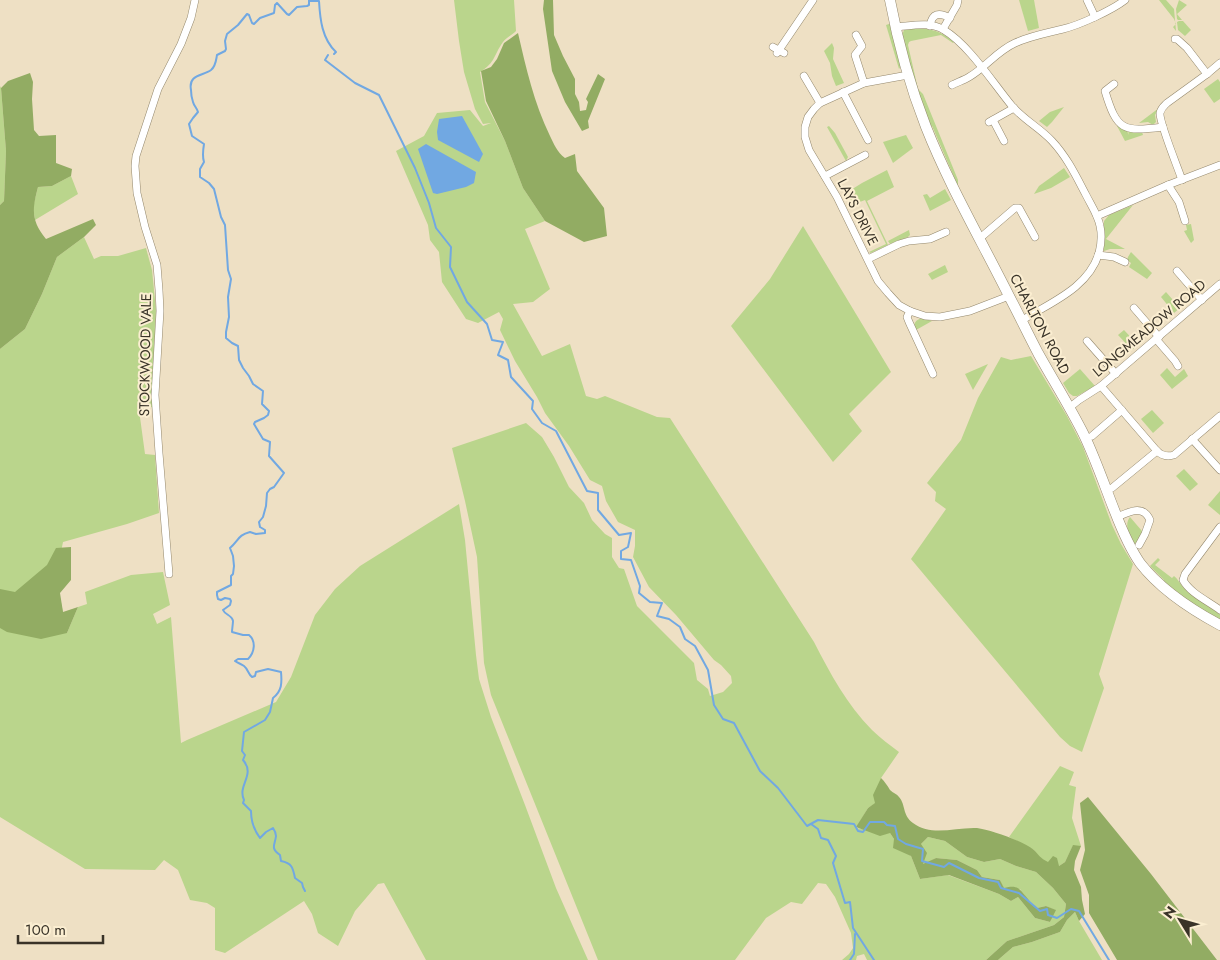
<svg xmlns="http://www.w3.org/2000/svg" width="1220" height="960" font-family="Jost,sans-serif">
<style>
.green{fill:#bad58c}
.forest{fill:#92ac63}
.water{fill:#71a8e2}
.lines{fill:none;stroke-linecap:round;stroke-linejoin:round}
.stream{stroke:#71a8e2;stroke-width:2}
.street-casing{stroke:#94886d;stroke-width:8}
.secondary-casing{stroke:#94886d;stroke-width:11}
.street{stroke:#fff;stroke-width:7}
.secondary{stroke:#fff;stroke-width:10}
.labels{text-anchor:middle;stroke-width:4;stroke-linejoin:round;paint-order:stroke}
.street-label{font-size:14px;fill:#393328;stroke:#fbeed1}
</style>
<rect width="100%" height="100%" fill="#eee0c4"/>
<g class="green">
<path d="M454,0H514L516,31C512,35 506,38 503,42C493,56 496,62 480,72L485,102L505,141L523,188L545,221L525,229L550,289L533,302L513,304L542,356L570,344L586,396L597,399L605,396L657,417L670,418L814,642C830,673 847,705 872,730C880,738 890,745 899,752L881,778L876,803L868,808L856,828L890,833L894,839L911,856L920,879L948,875L999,894L1011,901L1018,897L1035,918L1050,922L1055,910L1046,906L1037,908L1028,900L1020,889H1004L1000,880L982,877L977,870L957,860L936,858L923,865L921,844L928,837L945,841L967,857L984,862L1000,859L1016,866L1036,872L1053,888L1066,904L1064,917L1054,925L1007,941L986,960H867L864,954L857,956L856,960H842L849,954L853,948L851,933L835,897L826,884L818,883L802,904L791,902L766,918L735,960H598L491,695L484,663L477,557L465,501L452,448L526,423L542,437L554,457L569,487L584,503L592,520L605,534L612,538V557L619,568L624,569L637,606L694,663L697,680L708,689L710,696L723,692L732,683L731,676L721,665L714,660L676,615L649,587L633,557L635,546V530L618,522L606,501L602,486L590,480L569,446L545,413L537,397L515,361L500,330L503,319L499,312L478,323L466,319L442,282L439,252L430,240L428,225L396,151L424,136L437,113L470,110L483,126L491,123L483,124L475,109L464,72L459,41Z"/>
<polygon points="1019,0 1034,0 1039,28 1028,31"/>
<polygon points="1159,0 1166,0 1174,9 1176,31 1173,27 1176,24 1174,19"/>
<polygon points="1179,0 1187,5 1177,14 1182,20 1178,20 1177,19 1176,9"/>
<polygon points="1179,21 1183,21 1191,30 1185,36 1178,30 1177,22"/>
<polygon points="889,24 892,26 901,66 899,69 886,25"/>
<path d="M918,28C936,30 940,31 954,42L953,43L941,35L911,41L909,42L908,45L918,89L923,94L958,180V186L932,126L929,125L901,38L904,30Z"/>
<polygon points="832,43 834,48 833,59 844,83 836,86 832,76 830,63 824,51"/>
<polygon points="1218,79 1220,82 1220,99 1214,103 1204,89"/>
<polygon points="0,86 1,88 6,151 4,201 0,205"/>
<polygon points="1064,107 1052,122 1047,127 1039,121 1050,112"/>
<polygon points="1159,108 1155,115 1156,122 1153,125 1148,122 1139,123"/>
<polygon points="1119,125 1123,129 1127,131 1129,135 1128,131 1142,132 1143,135 1125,141 1117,126"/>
<polygon points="829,126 835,133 848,157 846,161 827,127"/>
<polygon points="906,135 913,148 893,163 883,142"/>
<polygon points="1064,168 1070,177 1051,188 1034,194 1039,186"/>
<polygon points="887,170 894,187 867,201 888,245 871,253 869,252 886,244 865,200 852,205 846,193 862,183"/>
<polygon points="71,176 78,194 35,220 33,207 38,187 52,186"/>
<polygon points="945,189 951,200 930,211 923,195 927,194 930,198"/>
<polygon points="1133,205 1106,239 1125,249 1110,249 1104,251 1103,246 1104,221 1109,215"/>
<polygon points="1191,224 1194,240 1191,243 1184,231 1187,230 1186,225"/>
<polygon points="803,226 891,372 849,414 862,431 833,462 731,326 770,279"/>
<polygon points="909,230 910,235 908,237 890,244 888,241"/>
<polygon points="84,237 94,259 101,256 118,256 146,248 152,270 156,310 152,407 139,410 145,454 155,455 159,513 127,524 63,542 56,577 67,633 78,607 87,604 85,592 131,575 163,572 170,605 153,614 157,624 171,617 181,743 187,740 276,702 291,677 315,615 335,589 360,566 459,504 465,540 476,655 479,679 491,717 525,805 556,888 588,960 426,960 384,883 378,884 355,911 338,946 318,933 312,914 304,901 225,953 215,950 215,908 207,903 190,900 178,870 164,860 155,870 85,869 0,817 0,349 25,329 42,294 57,257"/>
<polygon points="1131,252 1152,273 1147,279 1129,267 1131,263 1127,260 1128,257"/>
<polygon points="945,265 948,272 932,280 928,274"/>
<polygon points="1166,292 1180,308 1174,313 1161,297"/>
<path d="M922,318L932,321L916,330C912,323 916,320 922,318Z"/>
<polygon points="1124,330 1138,345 1132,350 1118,335"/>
<polygon points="1031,356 1067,416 1083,447 1112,525 1121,544 1133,564 1099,674 1104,688 1082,752 1070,746 1060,737 911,559 946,509 935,501 936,492 927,483 961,440 978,398 1001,357 1011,360"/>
<polygon points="988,364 973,390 965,374"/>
<polygon points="1167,368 1175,377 1184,369 1188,376 1172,389 1160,375"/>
<polygon points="1080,369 1095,386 1077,396 1073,396 1069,393 1063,383"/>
<polygon points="1152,410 1164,423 1153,433 1141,419"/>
<polygon points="1184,469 1198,484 1190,491 1176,476"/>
<polygon points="1220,491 1220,515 1208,505"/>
<path d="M1130,517L1142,531L1140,539L1136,542L1135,546C1131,537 1123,526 1130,517Z"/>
<path d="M1158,558L1160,560L1155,565L1172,578L1174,576C1178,579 1180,584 1184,588C1195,598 1208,606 1220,614V621L1192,606L1164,582V580L1150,566Z"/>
<polygon points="1060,766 1074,772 1069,785 1076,787 1072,818 1081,846 1073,846 1065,862 1059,866 1048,863 1040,858 1034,850 1009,837"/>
<polygon points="1075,912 1079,921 1102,960 998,960 1013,947 1032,942 1060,932 1067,920"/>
</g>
<g class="forest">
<polygon points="544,0 553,0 554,35 563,56 575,79 575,94 579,102 580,111 586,110 588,102 586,99 598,74 605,79 588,121 589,128 582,131 565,102 552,71 543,9"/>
<path d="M518,33C526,68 534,103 550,136C554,144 557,152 565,158L575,154L577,171L604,208L607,236L584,242L545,221L523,188L505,141L486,101L481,71L491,67L497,59L504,43Z"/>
<path d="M30,73L33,82L32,99L34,130L39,136L56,135V163L72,169L71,176L52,186L38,187C32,210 31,220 46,239L93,219L96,225L84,237L57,257L42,294L25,329L0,349V205L4,201L6,151L1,88L8,81Z"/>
<polygon points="71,547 71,580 60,593 63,612 78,607 67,633 41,639 7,632 0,628 0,589 15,592 47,565 56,548"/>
<path d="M881,778C885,782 887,785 890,790C893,793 897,794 899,797C906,805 902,815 913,823C932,837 955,827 977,828C991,830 1023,841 1034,850C1039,855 1040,858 1048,862L1053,856L1057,858L1059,866L1065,862L1073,845L1081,846L1075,861L1074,870L1081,887L1082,900L1085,914L1079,921L1075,912L1067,920L1060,932L1032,942L1013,947L998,960H986L1007,941L1054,925L1064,917L1066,904L1053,888L1036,872L1016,866L1000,859L984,862L967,857L945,841L928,837L921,844L927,853L923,864L936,858L957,860L977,870L982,877L1000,880L1004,888C1019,884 1020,890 1028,899C1030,903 1034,906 1037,908L1046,906L1056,910L1050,922L1035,918L1018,897L1011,901L999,894L949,875L920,879L911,856L893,848L894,839L890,833L880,836L856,827L868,808L875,803L873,795Z"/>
<polygon points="1088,797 1151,874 1217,960 1117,960 1089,913 1089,895 1080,870 1085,850 1080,803"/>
</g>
<g class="water">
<polygon points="462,116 483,154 479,162 438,140 437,132 439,119"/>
<polygon points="426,144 476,172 474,183 466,187 437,194 433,193 418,149"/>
</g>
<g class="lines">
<g class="stream">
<path d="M309,1H319C320,19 322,39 336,52L334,54"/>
<polyline points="328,55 325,60 355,83 379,95 415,168 429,203 436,228 451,247 450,267 467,302 487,324 492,340 503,342 498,355 508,360 511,377 533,401 532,409 542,423 556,431 587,491 598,493 598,510 619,535 631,533 628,547 621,551 621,559 631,560 640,586 639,593 650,602 662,603 657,616 669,619 680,627 685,639 695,646 708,670 714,705 723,719 734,723 760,771 778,788 807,826 818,820 854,824 858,831 863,832 870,822 884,822 887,825 895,826 898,839 906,844 923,849 922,861 944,867 949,863 979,878 998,882 1001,888 1019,893 1040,911 1047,909 1048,915 1057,918 1071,909 1079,911 1109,960"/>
<polyline points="811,824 818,829 821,838 828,840 836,856 833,863 845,903 850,902 853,928 874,960"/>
<path d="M305,891L303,887L302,883L295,878C293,868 292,863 281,861L280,855C270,848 275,845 276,836C276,833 275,831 273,828L266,832L260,838C254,830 251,822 251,811L243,803L244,800C237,785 256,775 243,760L245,755L242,751L244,732L265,720L270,712L273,698C282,691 282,683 281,672L268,669L256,672L255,676L252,677C248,674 248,669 244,666C241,664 238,663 235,661L238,659H248C255,652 256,641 249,635H243L232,632C232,629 233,624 233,621C232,615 225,615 223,610L230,605L231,601L230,599L225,598L221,600L218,599L217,595V592L231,585V576L233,574L234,566L233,556L230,548C239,540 238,535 250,532L256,534L265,533V530L260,527L259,522L263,517L266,506L267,493L270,489L274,487L284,473L269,456L270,442L263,439L254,424L255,422L264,418L268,415L269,411L262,404L263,391L253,384L249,376L243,368L239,360L238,346L232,343L226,338V332L229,317L228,297L231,279L228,270L225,225L221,217L214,189L209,183L200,177V169L204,162C202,156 203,150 204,144L192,136L189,124L193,118L198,112C197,108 194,106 193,102C192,99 191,94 191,90C188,74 203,76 211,70C216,66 216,60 217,55L225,51L226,49L225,41L227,34L238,25L247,14L249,15L252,23L254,24L260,18L274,13L275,5L277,3L287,14L289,15L297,7L307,6L309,5V0"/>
<polyline points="850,960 854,954 855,934"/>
</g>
<g class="street-casing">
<g id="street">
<polyline points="1087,0 1095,17"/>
<path d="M930,26C932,13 939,12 950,18"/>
<path d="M895,27C911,26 930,21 944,30C969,45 993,83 1012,106C1024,120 1040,128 1052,141C1067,157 1076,176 1086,195C1091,205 1098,215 1100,226C1102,235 1101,245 1099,253C1088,289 1049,303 1021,321"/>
<polyline points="943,29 957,5 958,0"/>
<polyline points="856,35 862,46 855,55 864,83"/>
<polyline points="1175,39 1177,39 1187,48 1207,74"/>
<polyline points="773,47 784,53"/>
<polyline points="777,53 813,0"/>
<polyline points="908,75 864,83 820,103 814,109 808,117 805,127 805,137 809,150 837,197 878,281 888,293 899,305 910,311 925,316 940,317 970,311 1009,296"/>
<polyline points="804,76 820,103"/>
<path d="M1114,84L1105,91C1117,131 1123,132 1163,127"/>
<path d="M952,85C958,82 964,80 969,77C986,67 997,51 1015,43C1030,36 1047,33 1063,29C1080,25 1112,10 1125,0"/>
<polyline points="843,92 868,140"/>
<polyline points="993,120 1004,141"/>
<polyline points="989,122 1014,108"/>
<polyline points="825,176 865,155"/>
<path d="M1182,180C1178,168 1159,122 1160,113C1161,108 1164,106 1167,103L1207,74L1220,63"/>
<polyline points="1168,185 1179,202 1185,221"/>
<polyline points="1097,216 1168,185 1220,165"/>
<polyline points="979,239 1015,208 1019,208 1035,237"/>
<polyline points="1098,255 1114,257 1125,262"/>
<polyline points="868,259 899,244 909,241 930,239 946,232"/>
<polyline points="1177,271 1202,300"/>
<polyline points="1134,308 1159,337"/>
<polyline points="910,311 907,317 909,322 933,374"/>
<polyline points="1156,339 1175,361 1178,366"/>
<polyline points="1087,341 1116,374"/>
<path d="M1101,386L1157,451C1162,456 1167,457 1174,455L1220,416"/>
<polyline points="1069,408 1079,400 1101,386 1220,284"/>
<polyline points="1092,436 1122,410"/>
<polyline points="1192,439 1220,470"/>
<polyline points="1112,488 1157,451"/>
<path d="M1117,517C1129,512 1143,504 1150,520L1145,534L1139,545"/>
<path d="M1220,527L1185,574L1183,580C1190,593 1208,601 1220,610"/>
<polyline points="169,574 159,453 155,395 160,311 159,290 157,265 145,227 137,193 135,166 136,156 158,89 181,44 191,18 195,0"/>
</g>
</g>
<g class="secondary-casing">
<path id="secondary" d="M890,0C898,43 910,86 926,127C949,185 981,240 1009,296C1019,315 1028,334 1038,353C1053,380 1070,407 1084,435C1096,460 1105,487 1115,512C1122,530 1129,547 1140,563C1160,589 1192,610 1220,625"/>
</g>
<use href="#street" class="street"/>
<use href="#secondary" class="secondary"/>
</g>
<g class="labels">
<g class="street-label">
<text transform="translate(858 212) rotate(63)" y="5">LAYS DRIVE</text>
<text transform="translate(1040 324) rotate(62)" y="5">CHARLTON ROAD</text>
<text transform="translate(1149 328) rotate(-40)" y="5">LONGMEADOW ROAD</text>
<text transform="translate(145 355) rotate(-89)" y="5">STOCKWOOD VALE</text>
</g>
</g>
<g transform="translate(1180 920) rotate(307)" stroke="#fbeed1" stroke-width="4" paint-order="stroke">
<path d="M0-4L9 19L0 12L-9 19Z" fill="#393328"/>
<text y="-8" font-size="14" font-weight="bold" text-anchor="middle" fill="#393328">N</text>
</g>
<path d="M18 935v8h85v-8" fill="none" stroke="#393328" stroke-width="2.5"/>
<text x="25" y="935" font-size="15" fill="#393328" stroke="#fbeed1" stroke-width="4" paint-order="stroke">100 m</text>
</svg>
